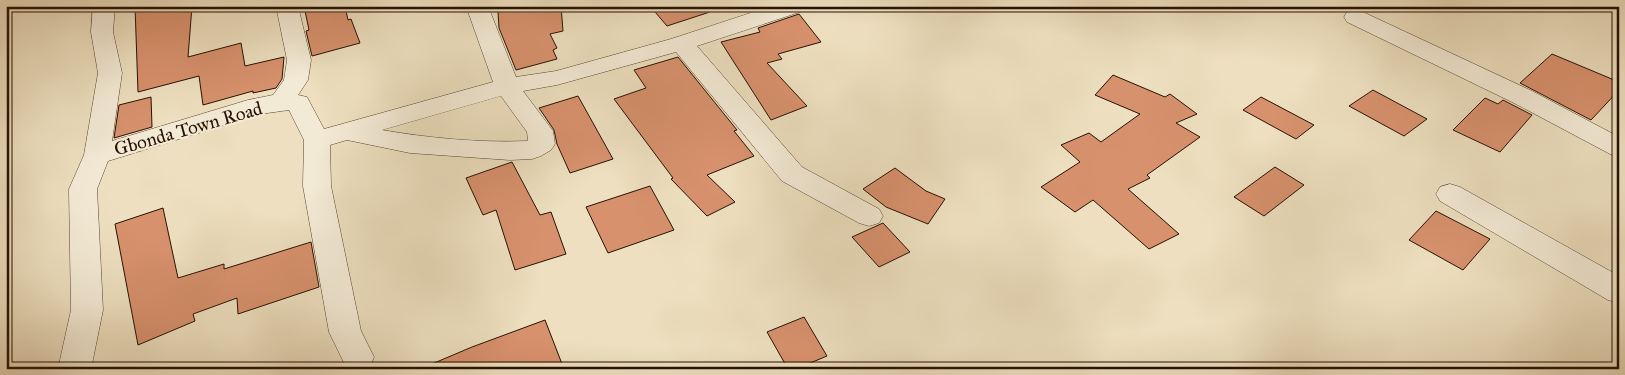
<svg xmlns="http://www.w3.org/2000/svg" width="1625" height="375" font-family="'IM FELL Great Primer',serif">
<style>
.building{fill:#d7916d;stroke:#261103}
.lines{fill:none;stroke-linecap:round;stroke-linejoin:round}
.minor-casing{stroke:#584432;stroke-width:1}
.minor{fill:#f3ead5;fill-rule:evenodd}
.labels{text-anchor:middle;stroke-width:4.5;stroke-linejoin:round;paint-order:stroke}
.street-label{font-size:19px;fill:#261103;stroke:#f3ead5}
</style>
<rect width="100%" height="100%" fill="#eddfbf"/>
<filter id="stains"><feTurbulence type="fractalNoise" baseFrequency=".004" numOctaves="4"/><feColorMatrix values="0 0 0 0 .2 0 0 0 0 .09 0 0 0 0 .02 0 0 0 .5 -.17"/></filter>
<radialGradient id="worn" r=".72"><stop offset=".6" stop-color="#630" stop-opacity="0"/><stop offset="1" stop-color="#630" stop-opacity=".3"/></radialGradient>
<g class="building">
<polygon points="135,6 192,6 188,57 241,43 245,66 284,57 282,79 276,88 253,93 253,91 203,105 199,76 138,92"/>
<polygon points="304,6 345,6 348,20 351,19 360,43 312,56 306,31 309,30"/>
<polygon points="538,6 561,6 563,31 550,34 557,48 553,50 557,59 516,70 499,28 498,12"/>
<polygon points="650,6 716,6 716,10 667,26"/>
<polygon points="799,14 821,42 778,54 782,59 767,63 807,106 771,120 721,42 760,32 758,28"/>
<polygon points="1552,54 1619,82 1619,90 1591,120 1520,83"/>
<polygon points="678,57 737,130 734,131 754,156 707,175 735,202 707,216 671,179 673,178 614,99 646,88 634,70"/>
<polygon points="1113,75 1165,97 1170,94 1197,114 1176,123 1200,137 1147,175 1150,178 1128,189 1179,234 1149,249 1093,200 1075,212 1041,187 1080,162 1061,145 1089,133 1101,142 1140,114 1095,95"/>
<polygon points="1373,90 1427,119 1404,136 1349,106"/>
<polygon points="578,96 613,159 570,173 557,144 554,130 539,108"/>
<polygon points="151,97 152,127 114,138 119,105"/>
<polygon points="1261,97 1314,125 1296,139 1243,110"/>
<polygon points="1485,98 1498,104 1503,100 1532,115 1500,152 1453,130"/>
<polygon points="512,162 540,215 551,212 566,254 515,270 496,210 483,215 466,178"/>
<polygon points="1275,167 1304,185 1264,216 1234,197"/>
<polygon points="895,168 926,191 945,199 928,224 886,207 863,189"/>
<polygon points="650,186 674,230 608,253 586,207"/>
<polygon points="163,208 178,278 224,264 224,269 311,242 319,287 238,314 237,298 193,314 195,321 138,345 115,224"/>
<polygon points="1436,211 1490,239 1463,270 1409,240"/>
<polygon points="883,223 910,252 879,267 852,237"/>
<polygon points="804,317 827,356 796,369 788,369 767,332"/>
<polygon points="545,320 564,369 420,369 472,347"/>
</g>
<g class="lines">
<g class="minor-casing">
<g id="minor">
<path d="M93,6H115L113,32L122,73L112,141L248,100L273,95L284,80L287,60L276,6H298L311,60L308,80L298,95L307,97L324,129L493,82L466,6H488L516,77L556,71L671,39L772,6H806L803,11L697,46L802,167L879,209L883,216L879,223L869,226L859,223L782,181L676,52L557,85L523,91L553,131L555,144L551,150L541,156L532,159L510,160L410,153L347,140L330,145L331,186L361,331L374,357L370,367L364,369L346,367L329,332L303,186L304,140L289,110L260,114L108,161L97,189L103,310L91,369H58L71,310L69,189L84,155L98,73L91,32ZM501,96L527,132L528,140L527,141C480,143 428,138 382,130Z"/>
<polygon points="1355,10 1363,12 1532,91 1619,137 1619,157 1610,154 1514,103 1347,22 1344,17 1347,12"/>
<polygon points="1450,184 1460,187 1619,276 1619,303 1608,300 1440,201 1436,194 1440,187"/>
</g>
</g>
<use href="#minor" class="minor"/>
</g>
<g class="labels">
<g class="street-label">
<text transform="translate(188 128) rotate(-16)" y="7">Gbonda Town Road</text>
</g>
</g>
<rect width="1625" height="375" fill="none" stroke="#eddfbf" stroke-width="25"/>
<rect x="8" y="8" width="1610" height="360" fill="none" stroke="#261103" stroke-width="2.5"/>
<rect x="12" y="12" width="1600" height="350" fill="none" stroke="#261103"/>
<rect width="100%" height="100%" filter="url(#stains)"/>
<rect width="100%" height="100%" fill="url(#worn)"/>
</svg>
